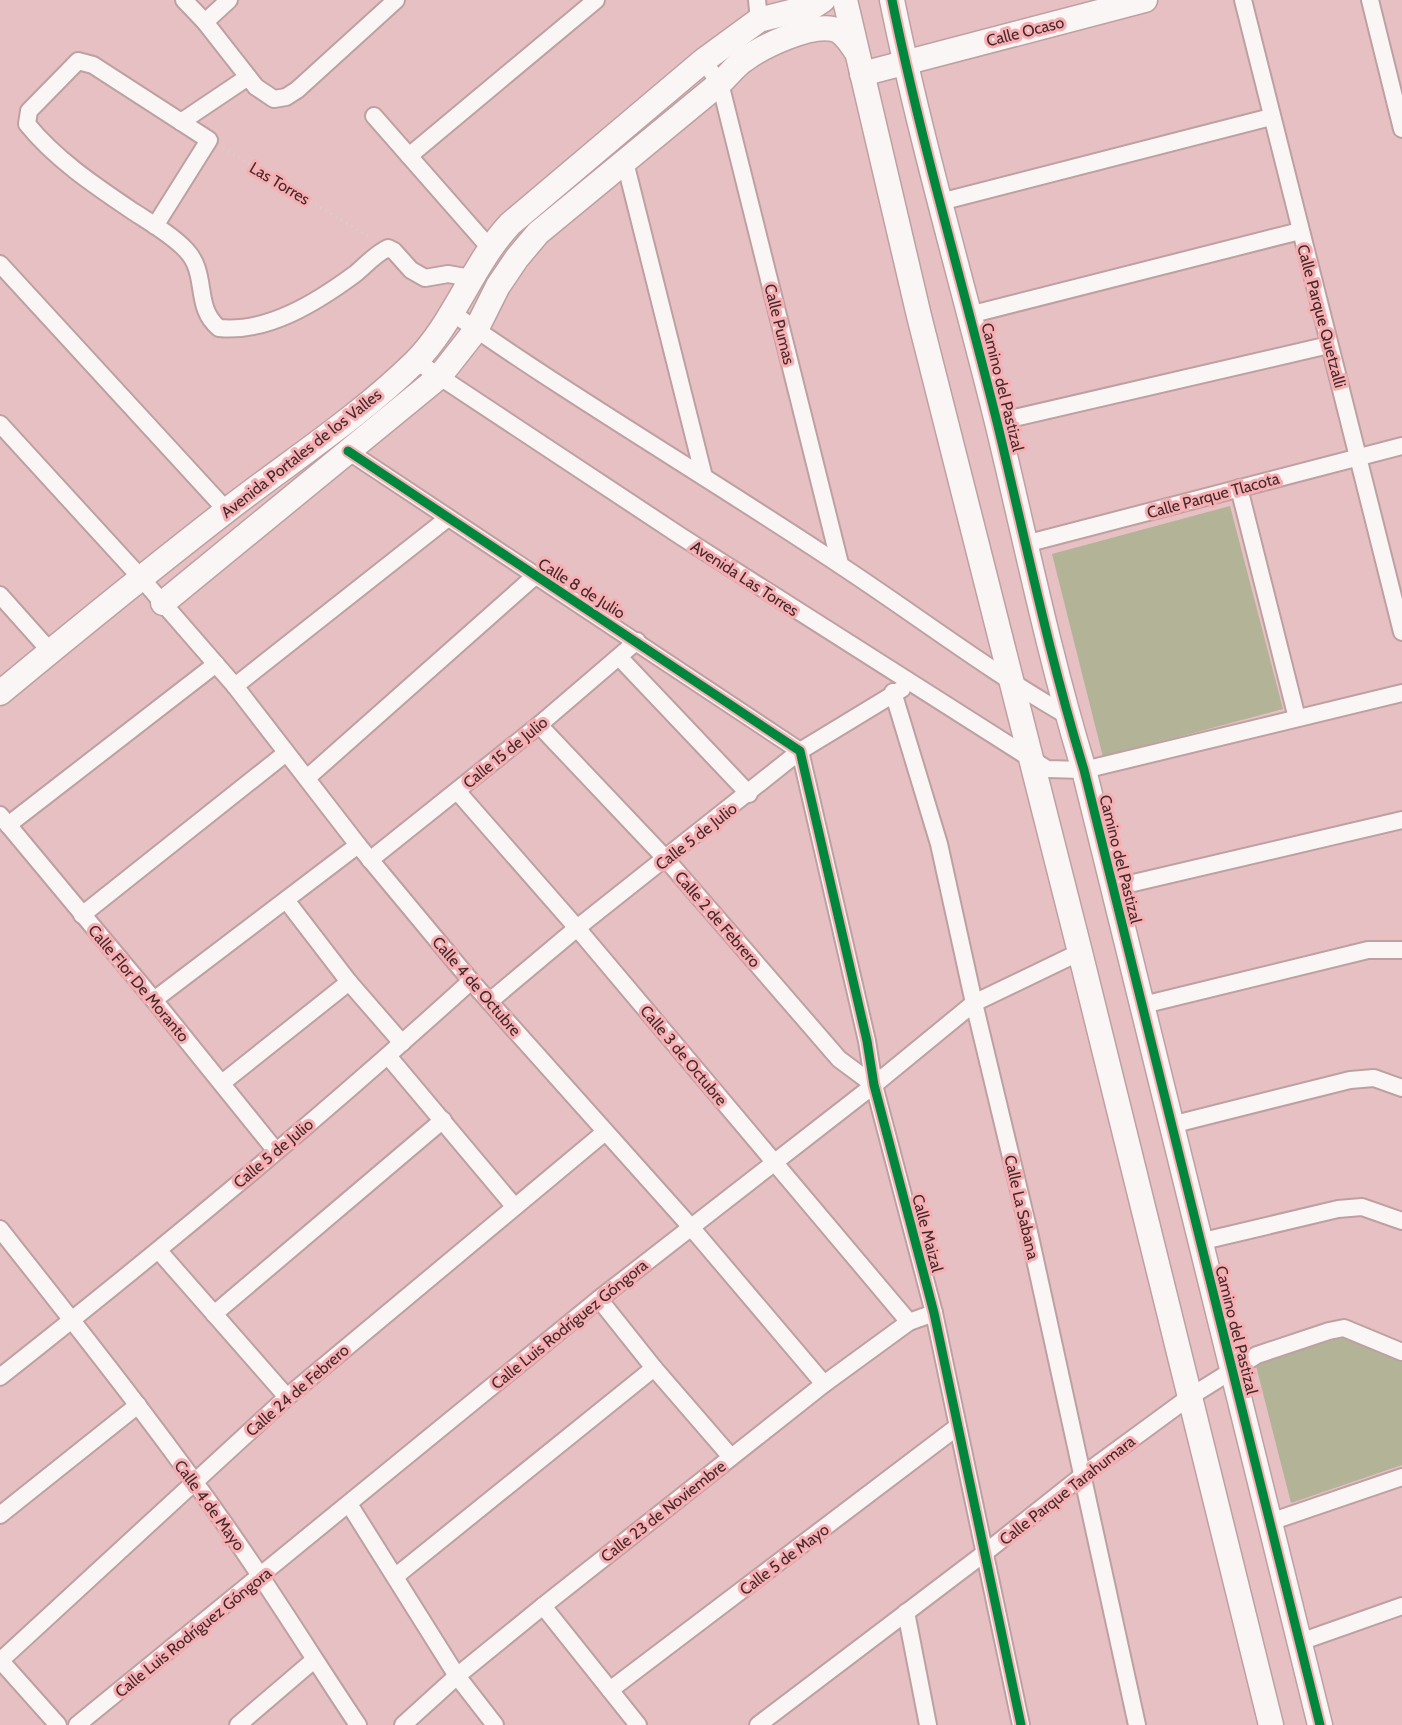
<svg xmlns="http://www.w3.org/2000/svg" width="1402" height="1725" font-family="Cabin,sans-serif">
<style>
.green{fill:#b2b397}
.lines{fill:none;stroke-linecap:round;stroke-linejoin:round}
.street-casing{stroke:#bea0a2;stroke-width:20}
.secondary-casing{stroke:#bea0a2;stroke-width:27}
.path{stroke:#d9cece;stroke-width:3;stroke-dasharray:1.5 4.5;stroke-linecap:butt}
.street{stroke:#fbf6f6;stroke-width:16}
.secondary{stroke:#fbf6f6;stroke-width:24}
.cycleway-casing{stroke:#f6b0b4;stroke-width:13}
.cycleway{stroke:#00873e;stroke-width:9}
.labels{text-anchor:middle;stroke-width:6;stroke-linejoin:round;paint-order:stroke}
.street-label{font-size:16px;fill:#44282a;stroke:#f6b0b4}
</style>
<rect width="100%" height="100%" fill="#e6c0c2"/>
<g class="green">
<polygon points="1230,506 1283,709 1103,757 1052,554"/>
<polygon points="1352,1335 1402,1360 1402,1465 1291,1503 1255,1362"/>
</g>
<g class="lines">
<g class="street-casing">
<g id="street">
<polyline points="184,0 205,22 256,87 274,99 286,97 297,90 396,0"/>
<polyline points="757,0 759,20"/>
<polyline points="1243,0 1402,632"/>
<polyline points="1370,0 1402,129"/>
<polyline points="205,22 229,0"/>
<polyline points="703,61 720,83 840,564"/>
<polyline points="374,116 489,247"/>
<polyline points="181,122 248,77"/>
<polyline points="409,156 596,0"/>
<polyline points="625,162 704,477"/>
<polyline points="940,202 1271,117"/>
<path d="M155,226L209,140L93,65L78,61L29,111L27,124C56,160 97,187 134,212C151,223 172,235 186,250C209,274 193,307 219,328C268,333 317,302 355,274C365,266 375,254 388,248L394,251L411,270L425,278L448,274L471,278"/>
<polyline points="0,264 227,511"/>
<path d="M451,312C578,401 711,479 840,565C916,615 989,671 1068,716"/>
<polyline points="969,315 1300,231"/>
<polyline points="416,361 682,537 1047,769 1084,770 1402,693"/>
<polyline points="997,422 1329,345"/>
<polyline points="0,424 142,579 235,686 358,845 471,981 690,1226 824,1384"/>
<polyline points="348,451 800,751 867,1041 874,1085 934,1313 1021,1725"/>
<polyline points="1239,488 1297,718"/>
<polyline points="1025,544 1402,446"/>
<polyline points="0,595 50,651"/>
<polyline points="619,657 749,794"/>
<polyline points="235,686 448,518"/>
<polyline points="893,692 939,844 974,1003 1029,1232 1137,1725"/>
<polyline points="539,725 666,859 839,1059 874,1085"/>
<polyline points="307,778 535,576"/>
<polyline points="457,791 577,928 909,1322"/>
<polyline points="0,815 154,1000 276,1151"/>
<polyline points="8,825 216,664"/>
<polyline points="370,860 539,725 637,641"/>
<polyline points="1112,888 1402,820"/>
<polyline points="286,900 349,982 402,1043"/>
<polyline points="82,915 286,753"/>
<polyline points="154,1000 358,845"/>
<polyline points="490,1001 577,928 800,751 902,689"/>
<polyline points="1143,1005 1368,950 1402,950"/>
<polyline points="388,1056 514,1206"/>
<polyline points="222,1083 349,982"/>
<polyline points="1171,1125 1350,1080 1374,1078 1402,1088"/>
<path d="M0,1229C90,1343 181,1457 261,1577C294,1626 325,1676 358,1725"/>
<polyline points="1199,1242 1338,1209 1362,1207 1402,1221"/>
<polyline points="159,1251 287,1397"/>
<polyline points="599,1299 654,1368 731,1457"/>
<polyline points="214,1314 443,1120"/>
<path d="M0,1377C161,1250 319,1119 471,981"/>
<polyline points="349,1504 457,1676 495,1725"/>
<polyline points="0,1515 138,1405"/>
<polyline points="1270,1522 1402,1477"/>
<polyline points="396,1576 654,1368"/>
<polyline points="543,1606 638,1725"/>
<polyline points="906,1612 928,1725"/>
<polyline points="1300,1642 1402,1606"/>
<polyline points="0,1660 58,1725"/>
<polyline points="0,1661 287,1397 605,1132"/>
<polyline points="610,1690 957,1427"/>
<polyline points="77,1725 599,1299 874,1085 974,1003 1080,952"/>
<polyline points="238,1725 314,1660"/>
<polyline points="403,1725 457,1676 543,1606 824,1384 909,1322 934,1313"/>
<polyline points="758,1725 986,1552 1083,1475 1188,1398 1257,1355 1329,1331 1344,1328 1402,1352"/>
</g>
</g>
<g class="secondary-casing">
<g id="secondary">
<polyline points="845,0 919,316 1080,952 1271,1725"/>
<path d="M892,0C921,142 962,281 997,422C1025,538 1049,656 1084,770L1320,1725"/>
<polyline points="862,74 1145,0"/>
<path d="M163,603L439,377L476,330L498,286L517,258L538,233L720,83C728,76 735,66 744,60C763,46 809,24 833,29C844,31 850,43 856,51"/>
<path d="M0,693C75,631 150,570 226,511C289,462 358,418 415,362C454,323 472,265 510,224L703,61L759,20L814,6L823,0"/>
</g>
</g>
<polyline class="path" points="223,148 371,238"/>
<use href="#street" class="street"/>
<use href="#secondary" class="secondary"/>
<g class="cycleway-casing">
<g id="cycleway">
<path d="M892,0C921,142 962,281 997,422C1025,538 1049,656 1084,770L1320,1725"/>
<polyline points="348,451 800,751 867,1041 874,1085 934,1313 1021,1725"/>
</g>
</g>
<use href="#cycleway" class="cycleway"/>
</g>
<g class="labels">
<g class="street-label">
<text transform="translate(1025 31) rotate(-14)" y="6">Calle Ocaso</text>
<text transform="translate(280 183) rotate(31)" y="6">Las Torres</text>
<text transform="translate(1322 316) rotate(75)" y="6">Calle Parque Quetzalli</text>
<text transform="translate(780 324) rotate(76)" y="6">Calle Pumas</text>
<text transform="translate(1003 387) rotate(76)" y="6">Camino del Pastizal</text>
<text transform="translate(301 453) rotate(-38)" y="6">Avenida Portales de los Valles</text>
<text transform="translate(1213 495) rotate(-15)" y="6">Calle Parque Tlacota</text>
<text transform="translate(745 578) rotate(33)" y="6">Avenida Las Torres</text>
<text transform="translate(582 588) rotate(32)" y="6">Calle 8 de Julio</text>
<text transform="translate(505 752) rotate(-39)" y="6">Calle 15 de Julio</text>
<text transform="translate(696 836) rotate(-38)" y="6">Calle 5 de Julio</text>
<text transform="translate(1121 859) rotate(76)" y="6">Camino del Pastizal</text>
<text transform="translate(718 919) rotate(49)" y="6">Calle 2 de Febrero</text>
<text transform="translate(139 983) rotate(50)" y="6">Calle Flor De Moranto</text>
<text transform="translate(477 986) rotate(49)" y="6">Calle 4 de Octubre</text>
<text transform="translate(684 1055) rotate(50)" y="6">Calle 3 de Octubre</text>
<text transform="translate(273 1153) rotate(-40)" y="6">Calle 5 de Julio</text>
<text transform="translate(1022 1207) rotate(77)" y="6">Calle La Sabana</text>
<text transform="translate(928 1233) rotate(75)" y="6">Calle Maizal</text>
<text transform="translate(569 1324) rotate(-39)" y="6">Calle Luis Rodríguez Góngora</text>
<text transform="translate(1237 1330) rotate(76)" y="6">Camino del Pastizal</text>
<text transform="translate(297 1390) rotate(-41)" y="6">Calle 24 de Febrero</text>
<text transform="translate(1067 1490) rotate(-38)" y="6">Calle Parque Tarahumara</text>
<text transform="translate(210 1505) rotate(54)" y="6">Calle 4 de Mayo</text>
<text transform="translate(663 1511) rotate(-38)" y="6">Calle 23 de Noviembre</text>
<text transform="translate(784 1559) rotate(-37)" y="6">Calle 5 de Mayo</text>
<text transform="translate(193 1632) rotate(-39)" y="6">Calle Luis Rodríguez Góngora</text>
</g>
</g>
</svg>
